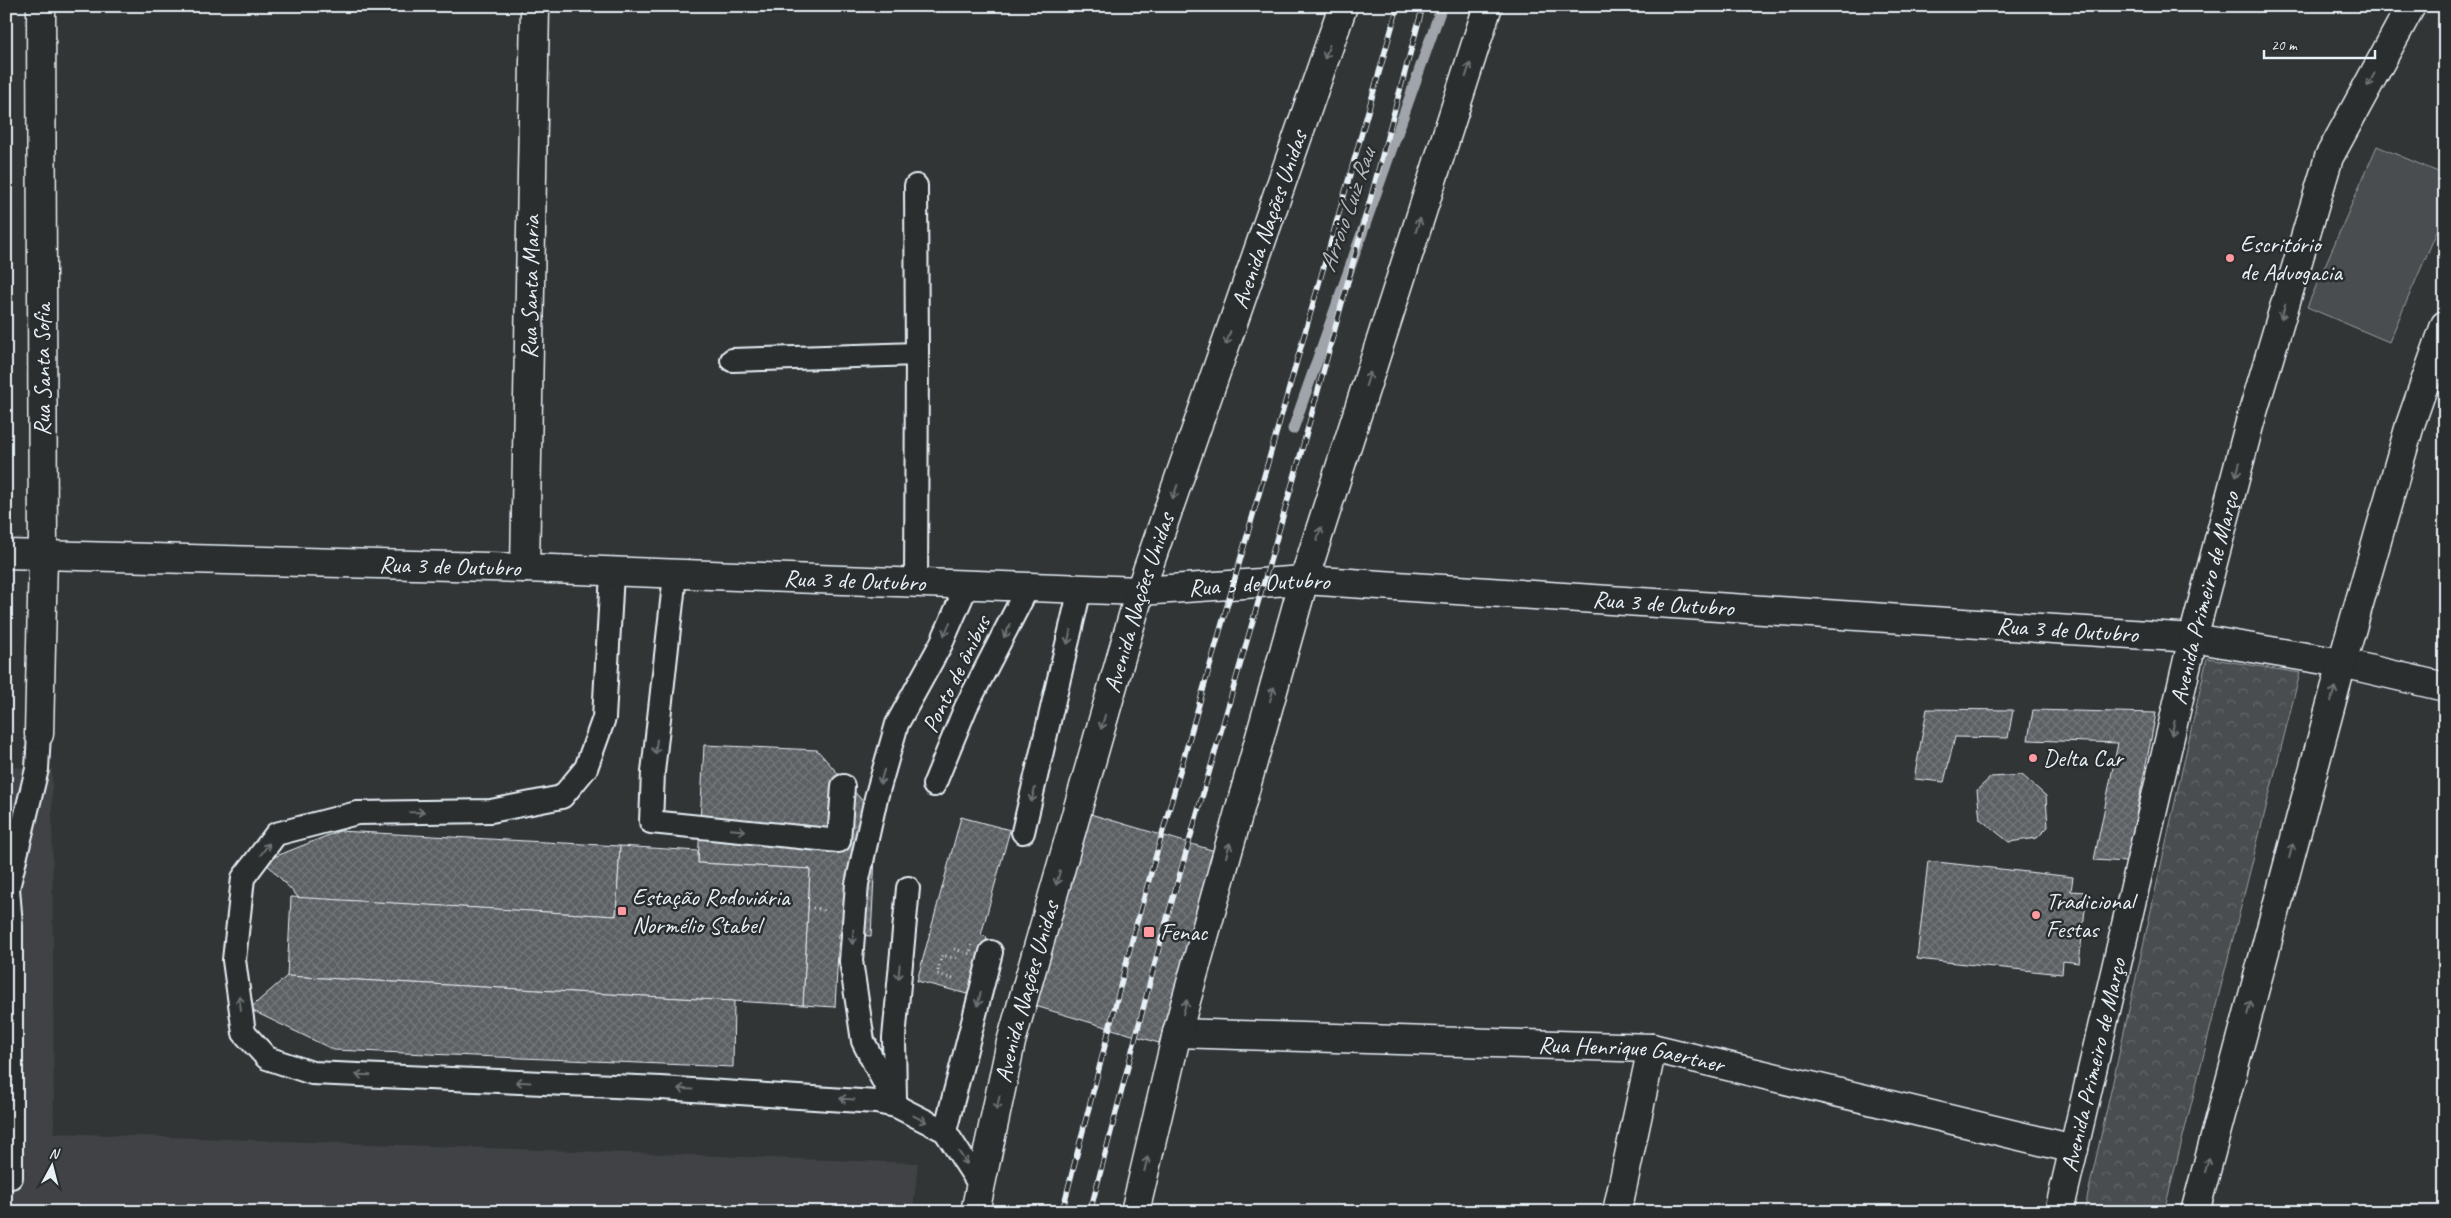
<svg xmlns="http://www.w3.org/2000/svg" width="2451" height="1218" font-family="Caveat,sans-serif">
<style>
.built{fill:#3f4244}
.forest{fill:url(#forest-crowns);stroke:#989fa4}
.pitch{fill:#494d4f;stroke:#989fa4}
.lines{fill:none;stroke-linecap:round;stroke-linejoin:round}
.stream{stroke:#9fa5aa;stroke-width:11}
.building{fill:url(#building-cross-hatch);stroke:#e8f1f8}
.service-casing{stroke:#e8f1f8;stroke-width:26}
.minor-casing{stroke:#e8f1f8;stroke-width:31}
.tertiary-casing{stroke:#e8f1f8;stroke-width:31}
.secondary-casing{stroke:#e8f1f8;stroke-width:31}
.primary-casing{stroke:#e8f1f8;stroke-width:31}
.path{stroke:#e8f1f8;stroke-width:3;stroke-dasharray:1 4;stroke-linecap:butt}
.service{stroke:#2a2d2e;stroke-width:22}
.minor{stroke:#2a2d2e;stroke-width:28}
.tertiary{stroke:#2a2d2e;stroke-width:28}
.secondary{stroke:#2a2d2e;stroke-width:28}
.primary{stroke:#2a2d2e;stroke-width:28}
.rail-casing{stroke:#e8f1f8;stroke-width:5.5}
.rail{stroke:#2a2d2e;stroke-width:4;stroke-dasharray:11;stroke-linecap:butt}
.path-bridge{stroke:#e8f1f8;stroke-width:3;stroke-dasharray:1 4;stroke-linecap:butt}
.oneway{stroke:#6c7275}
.poi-dot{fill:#ff9aa2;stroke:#2a2d2e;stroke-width:2}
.labels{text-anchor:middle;stroke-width:5;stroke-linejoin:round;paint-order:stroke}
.street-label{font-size:24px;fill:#e8f1f8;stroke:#2a2d2e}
.poi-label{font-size:24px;fill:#e8f1f8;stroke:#2a2d2e;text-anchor:start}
.water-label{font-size:25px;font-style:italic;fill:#b1b8be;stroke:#2a2d2e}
</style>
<defs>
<pattern id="forest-crowns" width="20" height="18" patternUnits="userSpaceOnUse" patternTransform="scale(1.25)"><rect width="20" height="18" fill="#494d4f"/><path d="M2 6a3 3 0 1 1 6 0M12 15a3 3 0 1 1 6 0" fill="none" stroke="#636769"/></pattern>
<pattern id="building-cross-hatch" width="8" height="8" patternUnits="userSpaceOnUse" patternTransform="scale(1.25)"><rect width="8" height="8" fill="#5c6063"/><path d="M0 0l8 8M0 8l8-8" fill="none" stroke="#73777a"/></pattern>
</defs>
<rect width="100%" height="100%" fill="#323536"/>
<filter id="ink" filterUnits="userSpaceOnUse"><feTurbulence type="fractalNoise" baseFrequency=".02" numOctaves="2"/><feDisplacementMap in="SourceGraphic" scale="10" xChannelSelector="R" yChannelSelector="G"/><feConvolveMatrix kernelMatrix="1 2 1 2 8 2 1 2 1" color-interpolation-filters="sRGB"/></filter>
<g filter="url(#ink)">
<polygon class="built" points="6,767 52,769 54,1133 918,1163 913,1212 6,1212"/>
<polygon class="forest" points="2207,658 2300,673 2164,1212 2084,1212"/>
<polygon class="pitch" points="2377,146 2445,175 2445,213 2389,342 2307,307"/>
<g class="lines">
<polyline class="stream" points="1293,429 1442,6"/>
</g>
<g class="building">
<polygon points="1927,709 2013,710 2008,738 1955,737 1944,782 1914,779"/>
<polygon points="2033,710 2156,713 2127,862 2094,860 2118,743 2028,740"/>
<polygon points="704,745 817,750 877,817 871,936 839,934 835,1007 803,1005 810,869 698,863"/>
<polygon points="2022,775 2046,796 2048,827 2037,838 2009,842 1980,819 1977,790 1991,777"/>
<polygon points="1087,813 1215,851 1159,1043 1032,1005"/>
<polygon points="961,817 1010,830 981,935 987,937 971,995 917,981"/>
<polygon points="339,831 620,846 616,916 299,898 264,861"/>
<polygon points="620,846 698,851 698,863 810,869 803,1005 287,976 291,897 616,916"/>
<polygon points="1928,861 2073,877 2071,891 2087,892 2079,963 2063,961 2062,974 1917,959"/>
<polygon points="287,976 734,1001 733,1067 334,1050 249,1009"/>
</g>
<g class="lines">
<g class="service-casing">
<g id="service">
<polyline points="916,186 917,354"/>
<polyline points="732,360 917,354 916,583"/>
<polyline points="612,573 604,718 586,768 562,797 491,811 357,813 276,834 243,878 234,960 244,1033 267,1058 312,1073 661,1088 876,1102 896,1106 945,1131 980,1185"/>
<polyline points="675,575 653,772 651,822 839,841 843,786"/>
<polyline points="934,785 966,707 1028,587"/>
<polyline points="1023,832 1080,589"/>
<polyline points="6,888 8,888 11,926 11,1177"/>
<polyline points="8,888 37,769 39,734"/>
<polyline points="895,1100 894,1038 908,888"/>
<polyline points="896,1106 863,1041 851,961 857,884 876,798 897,724 941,644 967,585"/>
<polyline points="945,1131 991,952"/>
</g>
</g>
<g class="minor-casing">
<g id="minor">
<path id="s1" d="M525,568L535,6"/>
<polyline points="39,734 43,556 41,6"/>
<path id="s2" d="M1177,1033L1652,1048L2074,1149"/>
<polyline points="1617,1212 1652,1048"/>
</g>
</g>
<g class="tertiary-casing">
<g id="tertiary">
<path id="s3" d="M6,554L525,568L1140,591L1304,580L2193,638L2342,663L2445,687"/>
</g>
</g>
<g class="secondary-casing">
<g id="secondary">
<path id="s4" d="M2059,1212L2193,638L2250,422L2329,157L2411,6"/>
<polyline points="2195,1212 2342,663 2410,425 2445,325"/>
</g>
</g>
<g class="primary-casing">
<g id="primary">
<path id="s5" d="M975,1212L1011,1042L1140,591L1343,6"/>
<polyline points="1135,1212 1177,1033 1304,580 1488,6"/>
</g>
</g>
<g class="path">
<polyline points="808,907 824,910"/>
<polyline points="953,979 937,974 942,955 958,959"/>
</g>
<use href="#service" class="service"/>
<use href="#minor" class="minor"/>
<use href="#tertiary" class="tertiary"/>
<use href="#secondary" class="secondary"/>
<use href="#primary" class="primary"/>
<g class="rail-casing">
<g id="rail">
<polyline points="1062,1212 1135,929 1398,6"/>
<polyline points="1090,1212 1162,936 1298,464 1423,6"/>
</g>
</g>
<use href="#rail" class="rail"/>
<polyline class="path-bridge" points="954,949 970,954 972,942"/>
</g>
<defs><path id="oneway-shaft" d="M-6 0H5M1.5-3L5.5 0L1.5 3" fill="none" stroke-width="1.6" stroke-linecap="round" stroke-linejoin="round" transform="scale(1.25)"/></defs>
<g class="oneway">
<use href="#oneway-shaft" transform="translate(1327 52) rotate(109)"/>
<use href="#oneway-shaft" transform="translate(1468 70) rotate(-72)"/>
<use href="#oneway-shaft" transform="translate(2371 80) rotate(118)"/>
<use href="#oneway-shaft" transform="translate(1418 225) rotate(-72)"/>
<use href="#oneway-shaft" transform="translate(2283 312) rotate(107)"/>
<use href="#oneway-shaft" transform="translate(1228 338) rotate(109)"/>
<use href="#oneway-shaft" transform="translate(1368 379) rotate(-72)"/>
<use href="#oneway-shaft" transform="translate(2238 469) rotate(105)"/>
<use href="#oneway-shaft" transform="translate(1175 492) rotate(109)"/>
<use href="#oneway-shaft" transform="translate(1319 534) rotate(-72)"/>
<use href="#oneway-shaft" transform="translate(947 629) rotate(114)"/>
<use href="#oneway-shaft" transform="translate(1007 631) rotate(116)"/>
<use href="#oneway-shaft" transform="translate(1069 637) rotate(103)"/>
<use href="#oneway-shaft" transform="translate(1272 694) rotate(-74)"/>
<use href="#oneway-shaft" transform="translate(2333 694) rotate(-75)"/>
<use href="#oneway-shaft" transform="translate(1103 722) rotate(106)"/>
<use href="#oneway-shaft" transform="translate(2173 728) rotate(103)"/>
<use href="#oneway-shaft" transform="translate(656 747) rotate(97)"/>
<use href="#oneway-shaft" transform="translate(882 777) rotate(106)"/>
<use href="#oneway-shaft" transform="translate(1033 795) rotate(105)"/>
<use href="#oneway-shaft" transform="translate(417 812) rotate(-1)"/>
<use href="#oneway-shaft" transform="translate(738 830) rotate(5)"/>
<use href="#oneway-shaft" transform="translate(265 849) rotate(-53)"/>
<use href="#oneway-shaft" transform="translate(1228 850) rotate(-74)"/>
<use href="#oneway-shaft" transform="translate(2291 851) rotate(-75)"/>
<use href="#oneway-shaft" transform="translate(1058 878) rotate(106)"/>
<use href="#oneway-shaft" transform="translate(853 937) rotate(94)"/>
<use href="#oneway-shaft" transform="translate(899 972) rotate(95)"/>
<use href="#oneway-shaft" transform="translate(979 999) rotate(104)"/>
<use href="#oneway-shaft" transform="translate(240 1003) rotate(-98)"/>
<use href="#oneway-shaft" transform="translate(1185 1007) rotate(-74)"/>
<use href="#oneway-shaft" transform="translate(2249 1008) rotate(-75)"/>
<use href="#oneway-shaft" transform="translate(363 1075) rotate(-178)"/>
<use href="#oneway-shaft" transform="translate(523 1082) rotate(-177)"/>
<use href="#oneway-shaft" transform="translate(685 1089) rotate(-177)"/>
<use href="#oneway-shaft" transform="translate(847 1099) rotate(-177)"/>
<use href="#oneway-shaft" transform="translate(998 1103) rotate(102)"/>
<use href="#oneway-shaft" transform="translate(920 1119) rotate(27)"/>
<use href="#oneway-shaft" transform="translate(963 1158) rotate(56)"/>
<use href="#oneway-shaft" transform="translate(1146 1164) rotate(-77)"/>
<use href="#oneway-shaft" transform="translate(2207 1165) rotate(-75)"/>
</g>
</g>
<g class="poi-dot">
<circle cx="2230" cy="258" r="5"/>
<circle cx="2033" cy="758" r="5"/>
<rect x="617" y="906" width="10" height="10" rx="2.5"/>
<circle cx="2036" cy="915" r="5"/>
<rect x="1143" y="926" width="12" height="12" rx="2.5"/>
</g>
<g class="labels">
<g class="street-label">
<text dy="8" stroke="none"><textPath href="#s5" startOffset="1036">Avenida Nações Unidas</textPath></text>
<text dy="8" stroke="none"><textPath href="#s1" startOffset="281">Rua Santa Maria</textPath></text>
<text transform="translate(42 370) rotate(-90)" y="8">Rua Santa Sofia</text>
<text dy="8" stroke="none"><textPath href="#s3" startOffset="444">Rua 3 de Outubro</textPath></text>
<text dy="8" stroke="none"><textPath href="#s3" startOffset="849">Rua 3 de Outubro</textPath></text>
<text dy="8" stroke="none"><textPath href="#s3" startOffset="1254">Rua 3 de Outubro</textPath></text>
<text dy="8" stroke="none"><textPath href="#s4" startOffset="631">Avenida Primeiro de Março</textPath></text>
<text dy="8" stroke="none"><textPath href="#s5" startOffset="631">Avenida Nações Unidas</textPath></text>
<text dy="8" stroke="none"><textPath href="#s3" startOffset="1659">Rua 3 de Outubro</textPath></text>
<text dy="8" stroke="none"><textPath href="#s3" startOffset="2064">Rua 3 de Outubro</textPath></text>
<text transform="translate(956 674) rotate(-64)" y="8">Ponto de ônibus</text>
<text dy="8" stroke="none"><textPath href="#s5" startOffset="226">Avenida Nações Unidas</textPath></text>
<text dy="8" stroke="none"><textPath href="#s2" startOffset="455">Rua Henrique Gaertner</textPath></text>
<text dy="8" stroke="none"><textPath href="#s4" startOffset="151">Avenida Primeiro de Março</textPath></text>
</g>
<g class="poi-label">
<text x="2240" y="252">Escritório<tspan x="2240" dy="28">de Advogacia</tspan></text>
<text x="2043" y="766">Delta Car</text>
<text x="632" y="905">Estação Rodoviária<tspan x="632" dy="28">Normélio Stabel</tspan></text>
<text x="2046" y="909">Tradicional<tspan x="2046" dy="28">Festas</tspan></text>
<text x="1160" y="940">Fenac</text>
</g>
<g class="water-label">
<text transform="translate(1346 210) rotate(-71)" y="9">Arroio Luiz Rau</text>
</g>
</g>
<rect width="2451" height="1218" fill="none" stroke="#2a2d2e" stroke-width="25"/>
<rect x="12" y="12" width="2426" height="1193" fill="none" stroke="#e8f1f8" stroke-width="2" filter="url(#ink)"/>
<g transform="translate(52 1166) rotate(7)" stroke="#2a2d2e" stroke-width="4" paint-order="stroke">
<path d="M0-4L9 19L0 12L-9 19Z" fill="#e8f1f8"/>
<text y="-8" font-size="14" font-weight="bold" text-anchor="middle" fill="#e8f1f8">N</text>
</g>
<path d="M2264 50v8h111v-8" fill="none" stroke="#e8f1f8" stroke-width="2.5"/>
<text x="2271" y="50" font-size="15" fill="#e8f1f8" stroke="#2a2d2e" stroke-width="4" paint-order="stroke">20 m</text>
</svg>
